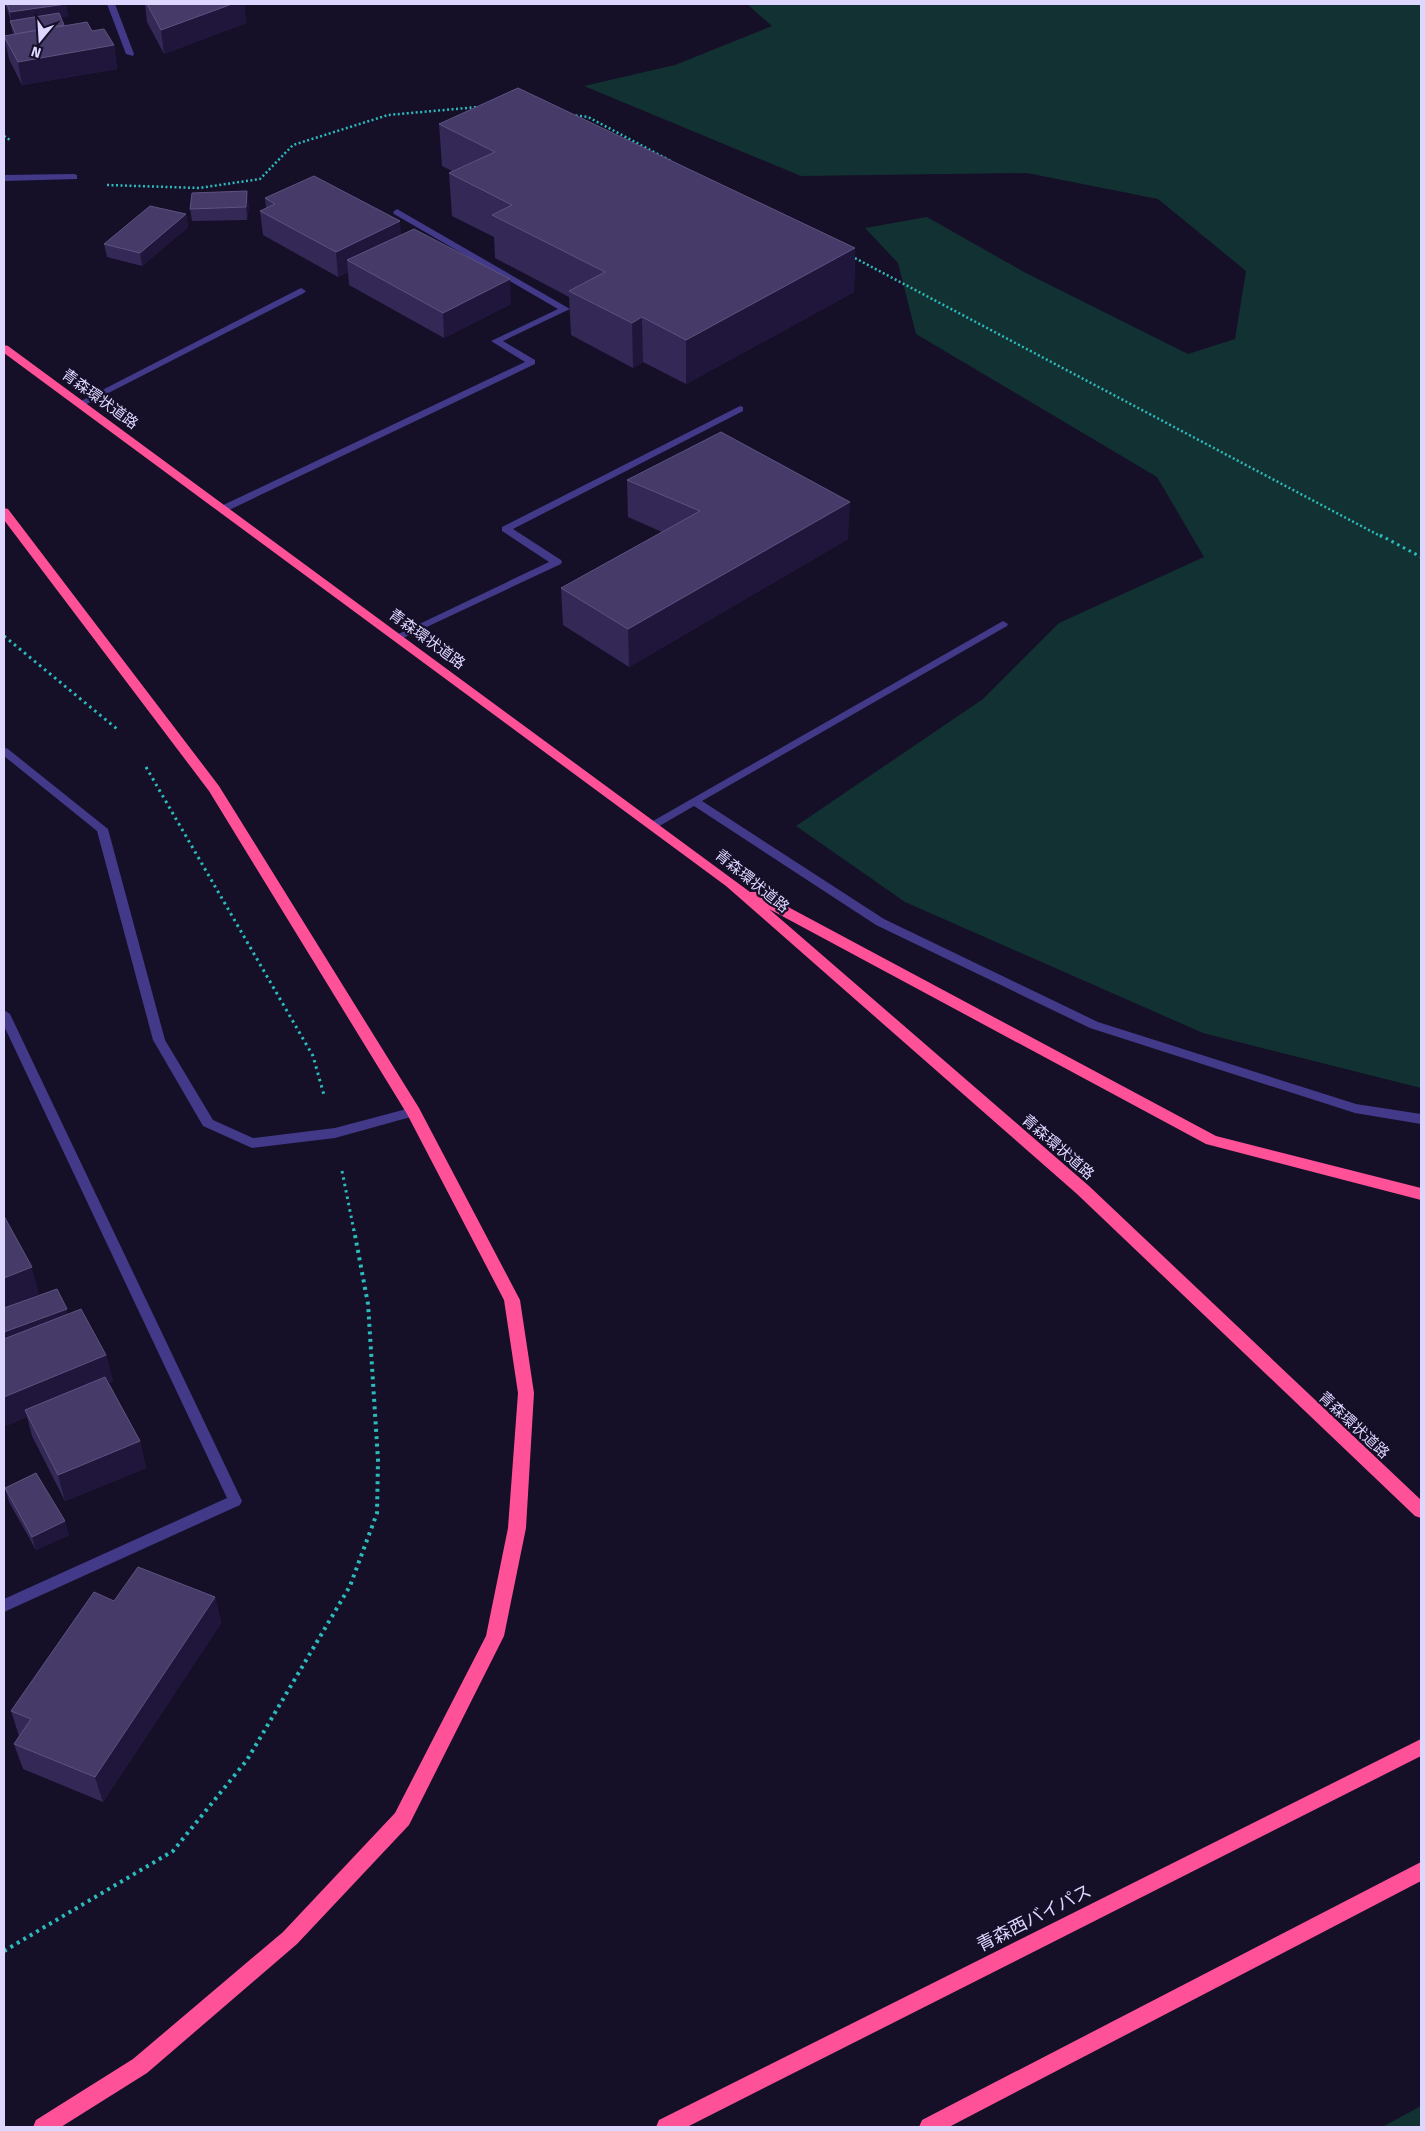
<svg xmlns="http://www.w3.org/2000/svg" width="1425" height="2131" font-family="'Fira Sans','Noto Sans JP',sans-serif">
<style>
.green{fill:#123132}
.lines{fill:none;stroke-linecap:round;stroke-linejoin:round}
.path-far2{stroke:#2cbbbc;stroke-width:2.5;stroke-dasharray:2 2.5;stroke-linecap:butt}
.path-far1{stroke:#2cbbbc;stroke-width:3;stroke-dasharray:2.5 4;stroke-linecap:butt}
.path{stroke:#2cbbbc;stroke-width:4;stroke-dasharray:3 4.5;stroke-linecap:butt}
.minor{fill:#423988;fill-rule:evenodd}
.highway{fill:#ff5198;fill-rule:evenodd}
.wall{fill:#342856}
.shaded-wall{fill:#20163c}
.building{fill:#463b68;stroke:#5e5380}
.labels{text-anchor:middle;stroke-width:4.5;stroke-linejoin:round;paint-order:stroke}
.street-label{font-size:15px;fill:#ddd6ff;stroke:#150f28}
.near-street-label{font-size:18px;fill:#ddd6ff;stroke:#150f28}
</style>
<rect width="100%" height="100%" fill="#150f28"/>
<g class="green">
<polygon points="747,4 1421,4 1421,1088 1203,1033 905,902 796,826 983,699 1059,623 1204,557 1157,477 916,334 898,263 865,228 927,217 1024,272 1188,354 1235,339 1246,271 1158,199 1027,173 801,176 584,86 675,65 772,26"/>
<polygon points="1421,2106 1421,2127 1382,2127"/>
</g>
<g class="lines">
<g class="path-far2">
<polyline points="571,115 588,117 671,161"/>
<polyline points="4,136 10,140"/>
<polyline points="107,185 199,188 260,179 293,145 388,115 478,107"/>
<polyline points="851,256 1382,537"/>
</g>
<g class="path-far1">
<polyline points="1380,535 1421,557"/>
<polyline points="4,636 117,729"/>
<polyline points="146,767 313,1056 324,1095"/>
<polyline points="342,1171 354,1231"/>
</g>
<polyline class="path" points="4,1951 173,1851 247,1760 350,1586 377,1513 378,1460 368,1304 354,1230"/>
<g class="minor">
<polygon points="107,4 115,4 134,54 133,56 126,54"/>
<polygon points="74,174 77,175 77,179 4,181 4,175"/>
<polygon points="397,209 570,309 503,341 535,360 535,364 227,511 219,511 219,507 525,362 491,341 558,309 394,214 393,212"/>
<polygon points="301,288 306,291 304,293 83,406 80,407 75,404"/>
<polygon points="740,406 743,407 743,411 513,529 561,560 562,562 561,564 401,639 397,640 392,637 549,562 502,531 502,527"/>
<polygon points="1003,621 1008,624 1007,626 702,801 884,919 1098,1022 1356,1104 1421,1114 1421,1124 1355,1113 1090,1028 876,925 694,806 656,828 652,829 646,825"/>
<polygon points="4,747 8,749 108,829 165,1040 213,1120 253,1138 335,1128 414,1107 418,1109 420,1112 418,1115 335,1138 252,1148 203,1126 153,1040 97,831 4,756"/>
<polygon points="4,1010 10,1014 242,1501 240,1505 4,1612 4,1599 227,1498 4,1026"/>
</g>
<g class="highway">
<polygon points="4,345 8,346 750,892 760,892 1216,1136 1421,1188 1421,1200 1206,1144 769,909 1089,1186 1421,1500 1421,1518 1415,1516 1077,1194 726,886 4,353"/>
<polygon points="4,508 8,509 219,786 419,1108 520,1300 534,1393 526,1528 504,1636 409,1825 297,1944 147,2073 61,2127 33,2127 36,2120 133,2059 283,1932 395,1813 486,1636 508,1528 518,1393 504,1300 407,1114 209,791 4,520"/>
<polygon points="1421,1739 1421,1756 687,2127 656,2127 659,2120"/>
<polygon points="1421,1862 1421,1881 949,2127 919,2127 922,2120"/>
</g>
</g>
<g class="wall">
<polygon points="5,4 66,4 68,16 60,17 64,25 92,31 114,45 117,69 22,85 9,59 4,36 13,34 10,21 11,21"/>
<polygon points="145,4 244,4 246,23 164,54 147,22"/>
<polygon points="439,124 855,248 854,292 686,384 643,362 633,368 571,335 569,297 495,258 494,237 452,216 449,173 452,171 442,166"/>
<polygon points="265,198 401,235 511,304 444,338 349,285 348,272 338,277 263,235 260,211 266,208"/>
<polygon points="249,204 247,220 192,221 190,209"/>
<polygon points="186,214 188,227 142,266 107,257 104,244"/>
<polygon points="627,480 848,539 629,667 563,625 561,588 662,532 628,517"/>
<polygon points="4,1308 68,1314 106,1355 113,1382 109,1383 140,1441 146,1468 65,1501 32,1436 27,1417 5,1426 4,1424"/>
<polygon points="5,1488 69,1535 36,1550 9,1502"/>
<polygon points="215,1597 221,1623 103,1802 23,1769 14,1744 19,1736 11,1711 114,1601"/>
</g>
<g class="shaded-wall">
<polygon points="66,4 68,16 12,24 10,12"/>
<polygon points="232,4 244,4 246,23 164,54 161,30"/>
<polygon points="114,45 117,69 22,85 18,62"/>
<polygon points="247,191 249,204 247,220 246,207"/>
<polygon points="186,214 188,227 142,266 140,253"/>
<polygon points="400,221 402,246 347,260 348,272 338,277 336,252"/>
<polygon points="855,248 854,292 686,384 686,340"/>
<polygon points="510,279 511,304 444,338 443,313"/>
<polygon points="642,317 643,362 633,368 632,323"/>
<polygon points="850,502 848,539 629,667 628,629"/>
<polygon points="32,1267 39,1294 4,1308 4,1278"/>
<polygon points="67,1309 70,1322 7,1346 4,1332"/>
<polygon points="106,1355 113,1382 28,1416 25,1410 27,1417 5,1426 4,1423 4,1397"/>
<polygon points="140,1441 146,1468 65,1501 58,1475"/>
<polygon points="65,1521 69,1535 36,1550 32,1537"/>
<polygon points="215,1597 221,1623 103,1802 95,1777"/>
</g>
<g class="building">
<polygon points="7,4 66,4 10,12"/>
<polygon points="147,4 232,4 161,30"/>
<polygon points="59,13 64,25 16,34 10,21"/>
<polygon points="87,22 92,31 104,29 114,45 18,62 4,36"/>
<polygon points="518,88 855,248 686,340 642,317 632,323 569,291 605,272 492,215 512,205 449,173 495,152 439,124"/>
<polygon points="314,176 400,221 336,252 260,211 275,204 265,198"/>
<polygon points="247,191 246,207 190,209 192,193"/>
<polygon points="150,206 186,214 140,253 104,244"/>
<polygon points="414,229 510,279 443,313 347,260"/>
<polygon points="721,432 850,502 628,629 561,588 700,511 627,480"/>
<polygon points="4,1216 32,1267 4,1278"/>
<polygon points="57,1289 67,1309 4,1332 4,1308"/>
<polygon points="81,1309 106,1355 4,1397 4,1339"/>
<polygon points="105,1377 140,1441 58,1475 25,1410"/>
<polygon points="36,1473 65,1521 32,1537 5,1488"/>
<polygon points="138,1567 215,1597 95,1777 14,1744 31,1719 11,1711 94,1592 114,1601"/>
</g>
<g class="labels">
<g class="street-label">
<text transform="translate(100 399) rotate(36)" y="5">青森環状道路</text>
<text transform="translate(427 639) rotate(36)" y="5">青森環状道路</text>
<text transform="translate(752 881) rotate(39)" y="5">青森環状道路</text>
<text transform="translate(1058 1147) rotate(41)" y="5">青森環状道路</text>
<text transform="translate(1354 1425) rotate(43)" y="5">青森環状道路</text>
</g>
<g class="near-street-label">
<text transform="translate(1034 1918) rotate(-27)" y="6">青森西バイパス</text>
</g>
</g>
<rect width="1425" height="2131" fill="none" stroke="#ddd6ff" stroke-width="10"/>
<g transform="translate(40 40) rotate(198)" stroke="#150f28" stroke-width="4" paint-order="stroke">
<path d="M0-4L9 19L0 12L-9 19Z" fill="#ddd6ff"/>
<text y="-8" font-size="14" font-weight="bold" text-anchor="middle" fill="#ddd6ff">N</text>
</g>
</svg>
